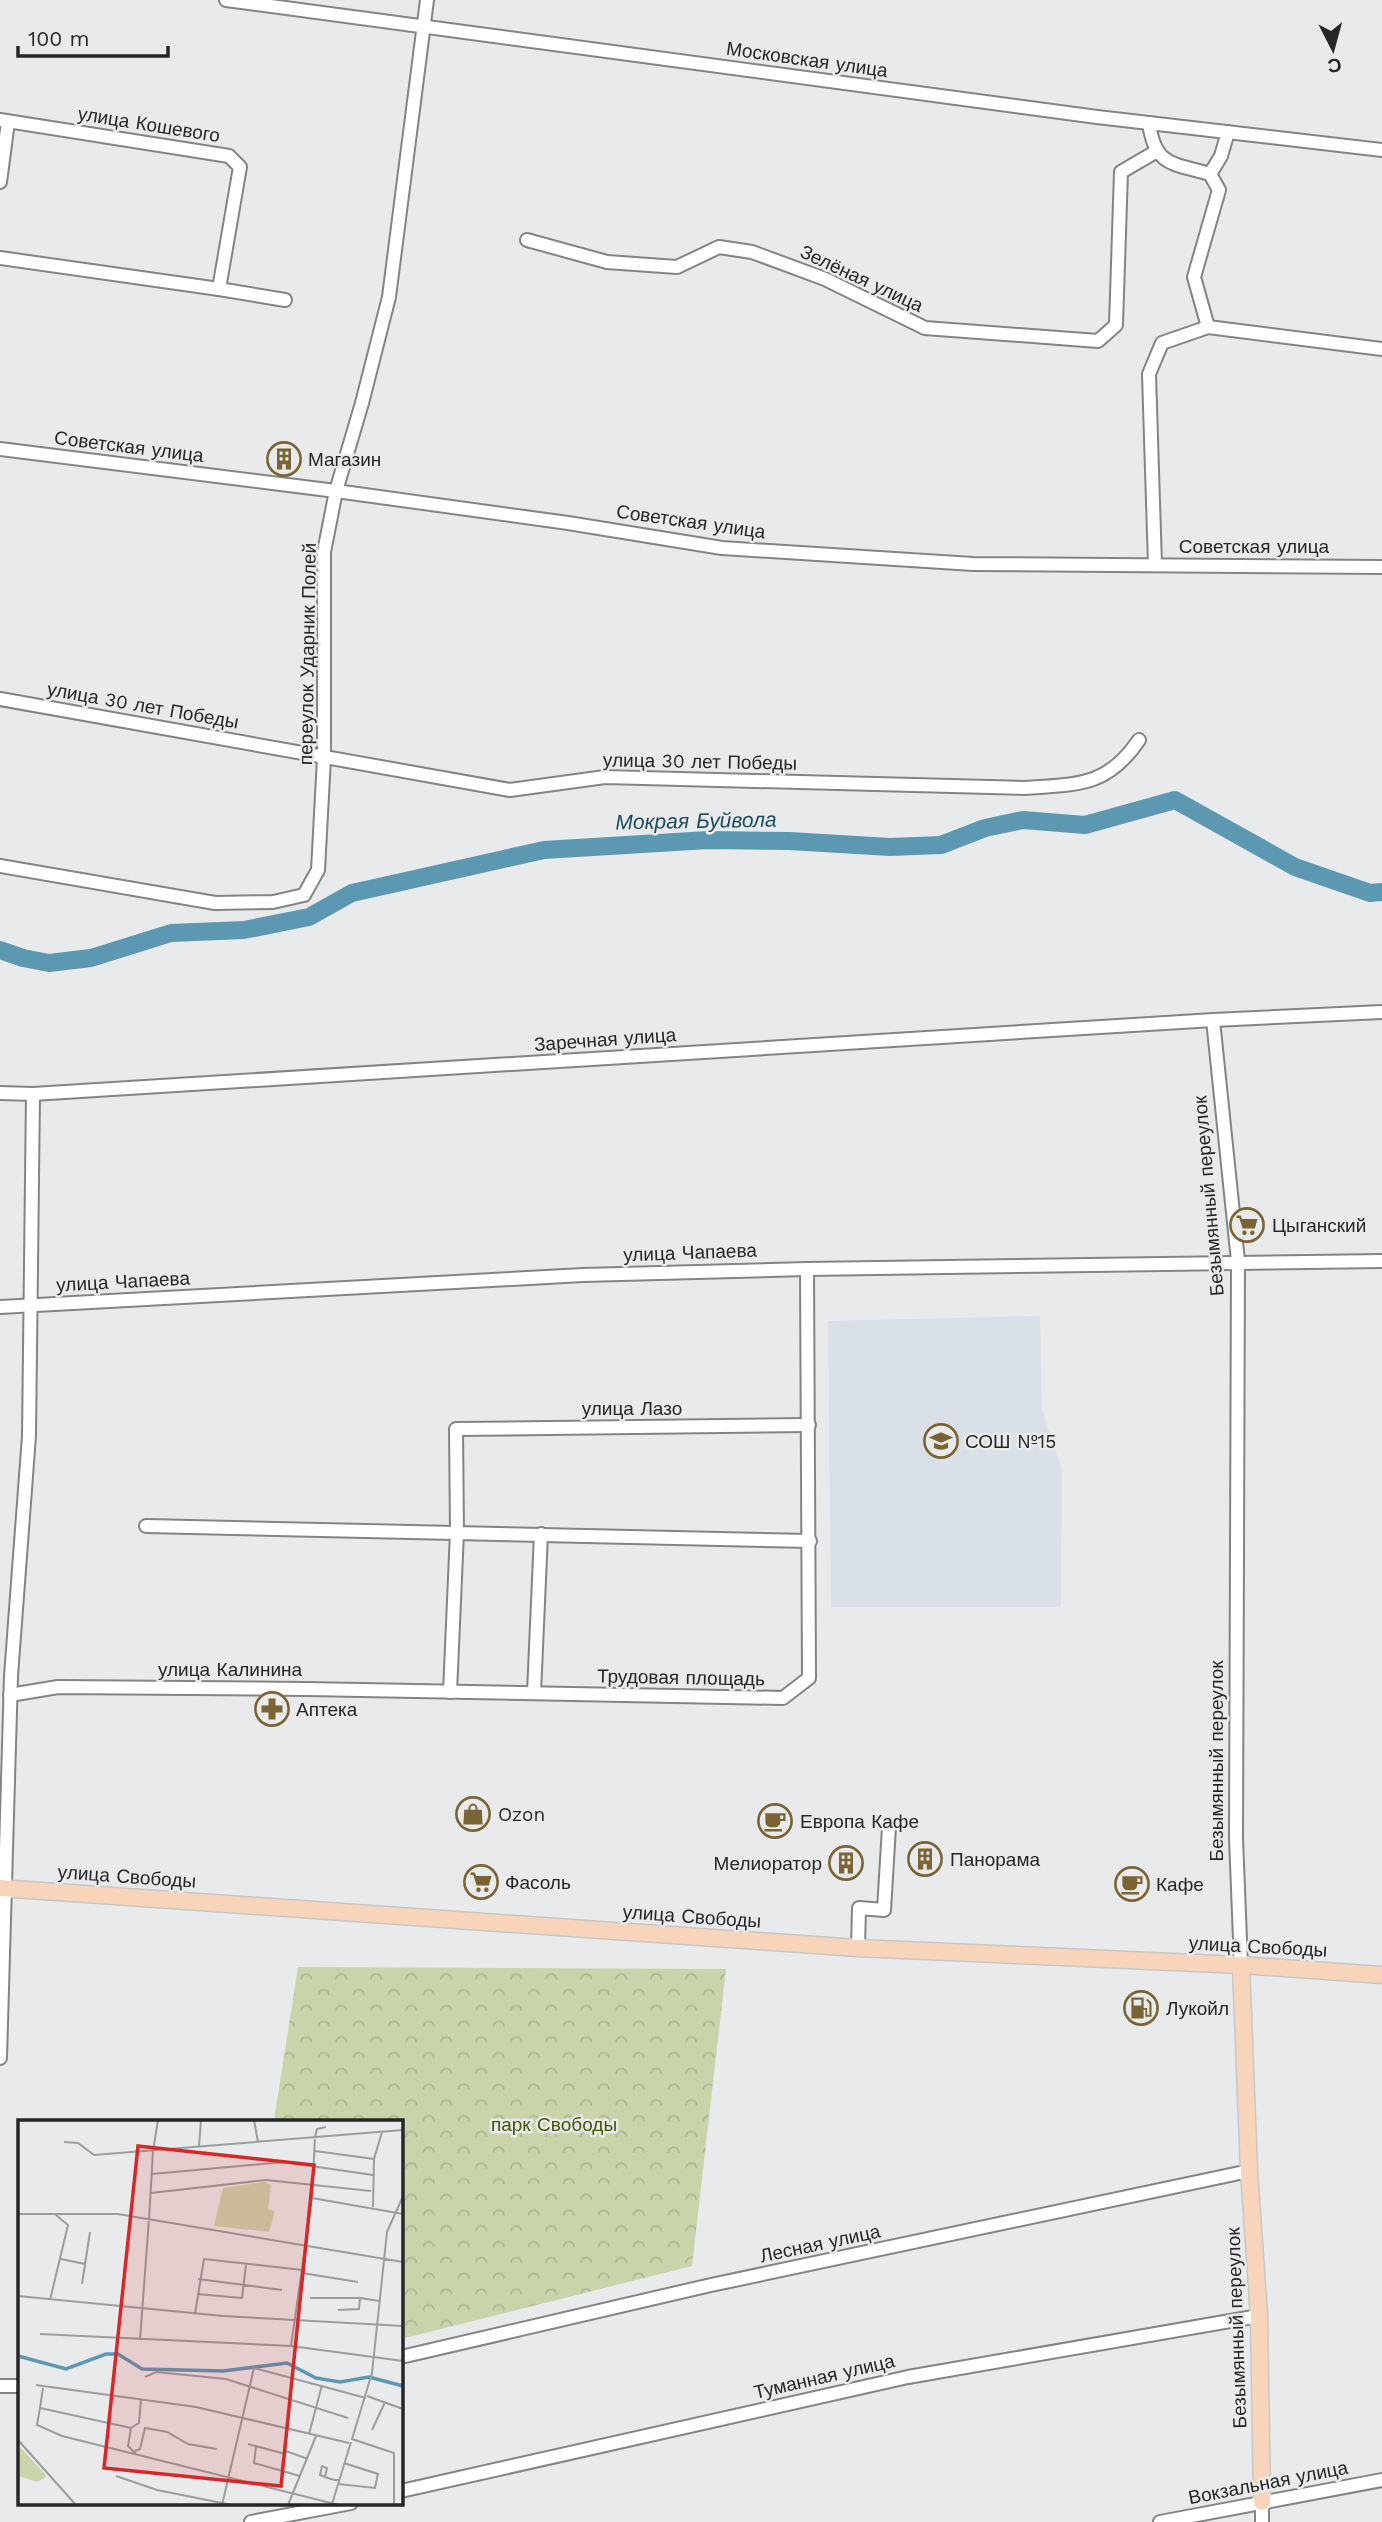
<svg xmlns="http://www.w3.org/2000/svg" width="1382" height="2522" font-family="'Work Sans',sans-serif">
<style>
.built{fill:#d9e0e7}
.forest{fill:url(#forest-crowns)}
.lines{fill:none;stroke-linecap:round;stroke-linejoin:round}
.river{stroke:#5d98b3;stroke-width:18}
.minor-casing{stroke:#828485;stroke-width:16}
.major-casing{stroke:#c7c7c7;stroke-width:19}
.minor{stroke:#fff;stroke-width:12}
.major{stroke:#f8d4bb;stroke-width:16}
.labels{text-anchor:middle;stroke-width:5;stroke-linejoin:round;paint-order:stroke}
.street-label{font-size:19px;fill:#262627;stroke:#e9eaec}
.poi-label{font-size:19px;fill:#262627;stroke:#e9eaec;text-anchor:start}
.park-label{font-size:19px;fill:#475600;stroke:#e9eaec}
.water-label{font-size:21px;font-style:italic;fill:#1a4b5f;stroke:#e9eaec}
.inset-river{fill:none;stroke:#5d98b3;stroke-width:3.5}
.inset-road{fill:none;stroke:#9b9c9d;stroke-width:2}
.view{fill:#d62828;fill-opacity:0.15;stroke:#d62828;stroke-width:3.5}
.inset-edge{fill:none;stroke:#262627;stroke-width:3.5}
</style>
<defs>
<pattern id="forest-crowns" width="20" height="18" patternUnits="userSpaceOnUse" patternTransform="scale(1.75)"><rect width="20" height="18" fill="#c9d4ab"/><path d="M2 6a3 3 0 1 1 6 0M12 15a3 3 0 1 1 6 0" fill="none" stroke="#acb693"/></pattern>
</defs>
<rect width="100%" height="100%" fill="#e9eaec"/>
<polygon class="built" points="1040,1316 1042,1411 1062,1471 1061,1607 831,1607 828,1321"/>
<polygon class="forest" points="298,1967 726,1969 692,2266 401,2339 401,2121 274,2121"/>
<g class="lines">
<polyline class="river" points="0,950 23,958 49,963 91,958 171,933 244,930 309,917 352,893 544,850 708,840 789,841 890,847 941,845 985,828 1023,820 1085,825 1175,800 1295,867 1370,893 1382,892"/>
<g class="minor-casing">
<g id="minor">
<polyline points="226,0 1097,117 1382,150"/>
<polyline points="0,120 229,156 240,167 219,289"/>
<path d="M1149,123C1155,167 1173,163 1210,174L1219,190L1194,277L1208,327"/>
<polyline points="1210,174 1221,156 1228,132"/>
<polyline points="0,182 8,122"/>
<polyline points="527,240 607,262 677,267 719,247 752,252 825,279 925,328 1098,341 1116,325 1121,172 1157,151"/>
<polyline points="0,258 219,289 285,300"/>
<polyline points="0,449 336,491 568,523 722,548 973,564 1382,567"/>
<polyline points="1155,565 1149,374 1162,343 1208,327 1382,349"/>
<path d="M0,699L510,790L605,777L1025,788C1078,784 1107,787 1139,740"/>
<polyline points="0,866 215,903 273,902 304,895 318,870 324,758 324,552 336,491 362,403 389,297 427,0"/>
<polyline points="1213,1020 1238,1261 1236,1838 1241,1965"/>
<polyline points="0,1093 33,1094 1213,1020 1382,1012"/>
<polyline points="0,1307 583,1275 807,1269 1382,1261"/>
<polyline points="146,1526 810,1541"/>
<polyline points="450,1692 457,1532 456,1429 809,1425"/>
<polyline points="534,1693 541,1534"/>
<polyline points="10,1695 58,1687 307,1689 783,1698 809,1678 807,1269"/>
<polyline points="858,1948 859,1908 884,1910 889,1827"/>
<polyline points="0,2058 11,1676 29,1436 33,1094"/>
<polyline points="401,2357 711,2285 1249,2171"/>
<polyline points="0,2386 19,2386"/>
<polyline points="401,2491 908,2377 1259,2316"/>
<polyline points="1262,2502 1262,2522"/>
<polyline points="251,2522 351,2503"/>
<polyline points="1160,2522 1382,2480"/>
</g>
</g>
<g class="major-casing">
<g id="major">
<polyline points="0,1888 858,1948 1241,1965 1382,1975"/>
<polyline points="1241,1965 1249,2171 1259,2316 1262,2502"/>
</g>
</g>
<use href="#minor" class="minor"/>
<use href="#major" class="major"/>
</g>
<defs>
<g id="building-ring" transform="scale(1.75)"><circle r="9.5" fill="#e9eaec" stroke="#7a6434" stroke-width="1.5"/><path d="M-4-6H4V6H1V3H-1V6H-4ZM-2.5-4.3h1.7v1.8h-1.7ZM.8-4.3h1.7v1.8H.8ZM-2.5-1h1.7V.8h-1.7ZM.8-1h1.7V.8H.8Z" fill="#7a6434"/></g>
<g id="supermarket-ring" transform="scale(1.75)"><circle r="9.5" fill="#e9eaec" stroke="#7a6434" stroke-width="1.5"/><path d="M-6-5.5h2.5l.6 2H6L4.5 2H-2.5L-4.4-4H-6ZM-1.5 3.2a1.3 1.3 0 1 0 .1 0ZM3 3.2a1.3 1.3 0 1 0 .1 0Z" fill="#7a6434"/></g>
<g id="school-ring" transform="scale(1.75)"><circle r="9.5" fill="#e9eaec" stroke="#7a6434" stroke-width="1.5"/><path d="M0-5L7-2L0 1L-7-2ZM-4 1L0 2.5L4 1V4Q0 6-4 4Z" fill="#7a6434"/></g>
<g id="pharmacy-ring" transform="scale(1.75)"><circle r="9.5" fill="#e9eaec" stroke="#7a6434" stroke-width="1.5"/><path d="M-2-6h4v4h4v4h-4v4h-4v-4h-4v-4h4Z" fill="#7a6434"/></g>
<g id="shop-ring" transform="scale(1.75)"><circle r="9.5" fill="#e9eaec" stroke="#7a6434" stroke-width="1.5"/><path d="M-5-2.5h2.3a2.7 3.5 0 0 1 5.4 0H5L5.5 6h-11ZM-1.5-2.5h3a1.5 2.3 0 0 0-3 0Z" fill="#7a6434"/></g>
<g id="cafe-ring" transform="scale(1.75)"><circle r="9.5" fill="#e9eaec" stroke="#7a6434" stroke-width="1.5"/><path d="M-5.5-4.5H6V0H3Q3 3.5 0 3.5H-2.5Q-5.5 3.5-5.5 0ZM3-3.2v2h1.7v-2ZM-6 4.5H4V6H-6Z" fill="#7a6434"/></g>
<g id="fuel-ring" transform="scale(1.75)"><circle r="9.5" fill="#e9eaec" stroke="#7a6434" stroke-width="1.5"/><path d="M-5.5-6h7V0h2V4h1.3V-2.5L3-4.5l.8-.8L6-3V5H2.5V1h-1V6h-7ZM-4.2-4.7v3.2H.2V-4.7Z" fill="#7a6434"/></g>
</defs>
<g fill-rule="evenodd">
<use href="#building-ring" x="284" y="459"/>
<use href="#supermarket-ring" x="1247" y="1225"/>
<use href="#school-ring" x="941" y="1441"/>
<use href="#pharmacy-ring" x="272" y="1709"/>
<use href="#shop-ring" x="473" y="1814"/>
<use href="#cafe-ring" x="775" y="1821"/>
<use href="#building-ring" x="925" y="1859"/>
<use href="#building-ring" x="846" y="1863"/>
<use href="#supermarket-ring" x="481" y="1882"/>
<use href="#cafe-ring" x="1132" y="1884"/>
<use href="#fuel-ring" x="1141" y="2008"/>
</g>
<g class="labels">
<g class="street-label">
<text transform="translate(807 59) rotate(8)" y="7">Московская улица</text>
<text transform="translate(149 124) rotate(9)" y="7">улица Кошевого</text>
<text transform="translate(862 278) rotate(25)" y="7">Зелёная улица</text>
<text transform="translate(129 446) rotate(7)" y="7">Советская улица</text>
<text transform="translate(691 521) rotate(8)" y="7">Советская улица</text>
<text x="1254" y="553">Советская улица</text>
<text transform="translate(307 654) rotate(-89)" y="7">переулок Ударник Полей</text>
<text transform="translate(143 705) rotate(10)" y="7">улица 30 лет Победы</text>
<text transform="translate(700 761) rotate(1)" y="7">улица 30 лет Победы</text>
<text transform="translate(605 1039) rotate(-4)" y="7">Заречная улица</text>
<text transform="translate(1208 1196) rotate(-95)" y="7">Безымянный переулок</text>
<text transform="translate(690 1252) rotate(-2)" y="7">улица Чапаева</text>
<text transform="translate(123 1281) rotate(-3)" y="7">улица Чапаева</text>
<text x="632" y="1415">улица Лазо</text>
<text x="230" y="1676">улица Калинина</text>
<text transform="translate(681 1677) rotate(1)" y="7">Трудовая площадь</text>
<text transform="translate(1216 1761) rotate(-90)" y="7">Безымянный переулок</text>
<text transform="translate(127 1876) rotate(4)" y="7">улица Свободы</text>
<text transform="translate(692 1916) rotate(4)" y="7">улица Свободы</text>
<text transform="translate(1258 1946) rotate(3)" y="7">улица Свободы</text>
<text transform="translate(820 2243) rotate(-12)" y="7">Лесная улица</text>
<text transform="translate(1236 2328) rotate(-92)" y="7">Безымянный переулок</text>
<text transform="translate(824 2376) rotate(-13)" y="7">Туманная улица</text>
<text transform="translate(1268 2482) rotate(-11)" y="7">Вокзальная улица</text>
</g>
<g class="poi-label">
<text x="308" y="466">Магазин</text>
<text x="1272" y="1232">Цыганский</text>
<text x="965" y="1448">СОШ №15</text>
<text x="296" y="1716">Аптека</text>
<text x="498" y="1821">Ozon</text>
<text x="800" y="1828">Европа Кафе</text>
<text x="950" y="1866">Панорама</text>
<text x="822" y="1870" text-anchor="end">Мелиоратор</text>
<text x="505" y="1889">Фасоль</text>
<text x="1156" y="1891">Кафе</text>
<text x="1166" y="2015">Лукойл</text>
</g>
<g class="park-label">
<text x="554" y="2131">парк Свободы</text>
</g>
<g class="water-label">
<text transform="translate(696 821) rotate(-1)" y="7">Мокрая Буйвола</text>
</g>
</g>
<g transform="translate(18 2120)">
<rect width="385" height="385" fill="#e9eaec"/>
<path d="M247,62L253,65L250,89L257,91L251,112L196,106L205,68ZM0,325L28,355L27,358L19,362L0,356Z" fill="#c9d4ab"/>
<path class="inset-river" d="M0,236L48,249L88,234H100L124,249L205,251L269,243L298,258L322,262L351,257L385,266"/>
<path class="inset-road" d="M236,0L240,22M46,22L60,23L76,35L385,10M181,26L183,0M135,31L140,0M297,31L356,39M134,54L265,42L355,55M133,73L248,60L353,71M294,78L385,94M355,87L356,39L364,12M0,94H100L385,142M131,99L135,31M43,139L67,144M284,153L340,162M180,159L264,170M64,164L72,112M179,174L224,178L228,145M0,176L205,196L385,206M292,178H342M32,180L50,105L38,95M320,190L341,189L342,178L361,181M177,194L186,139L284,150M22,214L273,226L385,241M122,220L131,99M273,226L294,78L297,17L299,9L308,7M127,257L138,252L208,259L330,298M18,265L178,287L331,323M25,268L22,288L113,308L121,303L123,279M349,276L385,289M22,288L19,305L44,316L321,385M113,308L110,326L118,334M354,310L367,282M291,314L304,265M0,320L58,385M230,324L267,334M238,327L236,343L282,356M117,331L122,329L127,308L149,312L170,324L199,329M263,351L268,331L290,339M98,356L139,370L214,385M307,357L309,348L304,346L302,355L305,356L307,357L313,359L317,360H321M320,364L357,368L360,354L326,343M314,384L333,322M204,385L236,248L348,278M270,385L298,316M376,385V333L334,319L354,253L369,112L385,76"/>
<path class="view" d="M120,26L296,45L263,366L86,348Z"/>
<rect width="385" height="385" class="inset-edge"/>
</g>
<g transform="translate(1333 49) rotate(174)" stroke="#e9eaec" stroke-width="5" paint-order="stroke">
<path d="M0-5L12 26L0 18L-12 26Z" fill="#262627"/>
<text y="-10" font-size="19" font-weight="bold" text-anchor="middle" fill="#262627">С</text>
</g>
<path d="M18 46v10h150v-10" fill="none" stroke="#262627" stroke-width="3.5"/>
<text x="28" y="46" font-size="21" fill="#262627" stroke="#e9eaec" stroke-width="5" paint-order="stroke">100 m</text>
</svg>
